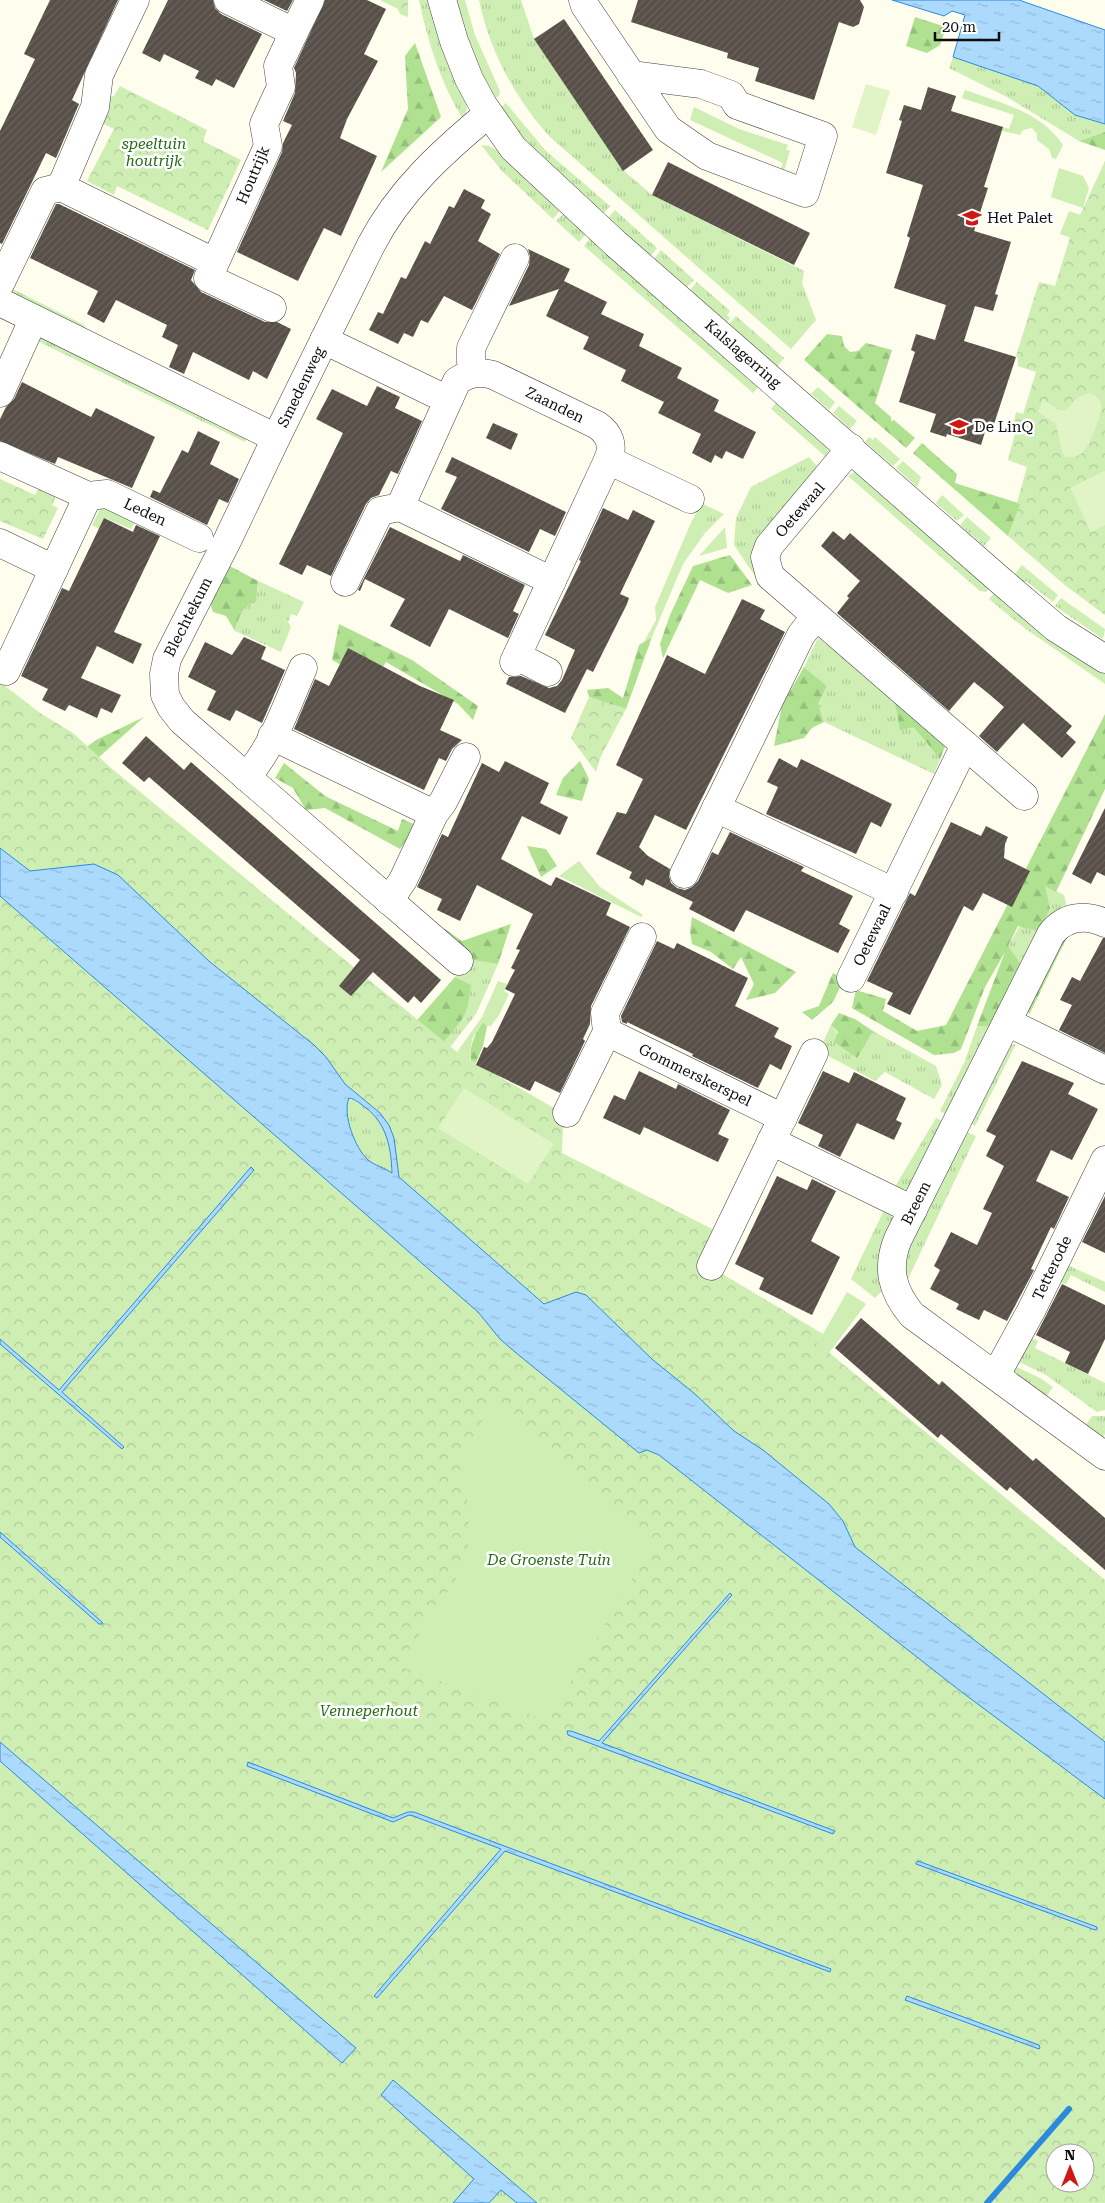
<svg xmlns="http://www.w3.org/2000/svg" width="1105" height="2203" font-family="'Roboto Serif',serif">
<style>
.grass{fill:url(#grass-tufts)}
.forest{fill:url(#forest-firs)}
.park{fill:url(#park-crowns);fill-rule:evenodd}
.garden{fill:#ceeeb3}
.pitch{fill:#e1f4c6}
.water{fill:url(#water-ripples);stroke:#2b8adc;fill-rule:evenodd}
.lines{fill:none;stroke-linecap:round;stroke-linejoin:round}
.stream{stroke:#2b8adc;stroke-width:6}
.building{fill:url(#building-hatch)}
.minor-casing{stroke:#404040;stroke-width:29}
.minor{stroke:#fff;stroke-width:28}
.labels{text-anchor:middle;stroke-width:5;stroke-linejoin:round;paint-order:stroke}
.park-label{font-size:15px;font-style:italic;fill:#236c16;stroke:#fff}
.street-label{font-size:15px;fill:#0d0d0d;stroke:#fff}
.poi-label{font-size:15px;fill:#0d0d0d;stroke:#fff;text-anchor:start}
</style>
<defs>
<pattern id="grass-tufts" width="24" height="20" patternUnits="userSpaceOnUse" patternTransform="scale(1.25)"><rect width="24" height="20" fill="#ceeeb3"/><path d="M3 7l-1-3M5 7V3M7 7l1-3M15 17l-1-3M17 17v-4M19 17l1-3" fill="none" stroke="#b0cb99"/></pattern>
<pattern id="forest-firs" width="22" height="20" patternUnits="userSpaceOnUse" patternTransform="scale(1.25)"><rect width="22" height="20" fill="#afe190"/><path d="M5 1l3.5 6h-7zM16 11l3.5 6h-7z" fill="#95c07b"/></pattern>
<pattern id="park-crowns" width="20" height="18" patternUnits="userSpaceOnUse" patternTransform="scale(1.25)"><rect width="20" height="18" fill="#ceeeb3"/><path d="M2 6a3 3 0 1 1 6 0M12 15a3 3 0 1 1 6 0" fill="none" stroke="#b0cb99"/></pattern>
<pattern id="water-ripples" width="26" height="14" patternUnits="userSpaceOnUse" patternTransform="scale(1.25)"><rect width="26" height="14" fill="#acdafd"/><path d="M2 4q2-2 4 0t4 0M15 11q2-2 4 0t4 0" fill="none" stroke="#93bad8"/></pattern>
<pattern id="building-hatch" width="6" height="6" patternUnits="userSpaceOnUse" patternTransform="scale(1.25)"><rect width="6" height="6" fill="#574f48"/><path d="M-1 1l2-2M0 6l6-6M5 7l2-2" fill="none" stroke="#6a645e"/></pattern>
</defs>
<rect width="100%" height="100%" fill="#fffdee"/>
<g class="grass">
<path d="M419,0H431L465,98L467,108L464,121C441,84 428,43 419,0Z"/>
<path d="M479,0H521L534,39L623,170L652,195L804,271L802,283L816,320L791,349L549,136C514,96 490,52 479,0Z"/>
<polygon points="953,57 1038,86 1075,115 1105,124 1105,132 1079,141 1007,97 949,68"/>
<polygon points="506,103 545,150 610,206 603,214 533,152 500,108"/>
<polygon points="481,145 489,146 500,152 561,209 553,219 502,171"/>
<polygon points="615,210 657,248 650,257 608,218"/>
<polygon points="564,213 587,233 579,242 556,221"/>
<polygon points="592,236 763,382 753,393 584,246"/>
<polygon points="661,250 694,280 687,287 654,259"/>
<polygon points="697,282 730,311 727,315 730,318 727,322 690,290"/>
<polygon points="7,286 84,325 89,336 16,300"/>
<polygon points="736,316 784,358 772,373 768,369 766,356 729,324"/>
<polygon points="45,337 248,436 245,442 33,339"/>
<polygon points="818,387 835,402 829,410 811,394"/>
<polygon points="779,399 830,447 826,457 771,409"/>
<polygon points="839,406 857,421 850,429 833,413"/>
<polygon points="869,437 873,440 875,437 900,459 893,466 865,442"/>
<polygon points="809,457 820,470 761,585 734,545 736,518 751,487"/>
<polygon points="903,461 921,477 917,487 896,468"/>
<polygon points="859,469 991,585 986,592 980,591 848,476"/>
<polygon points="942,495 964,515 957,521 936,503"/>
<polygon points="701,503 724,514 705,533 690,525"/>
<polygon points="967,517 991,538 984,546 960,525"/>
<polygon points="1022,565 1058,595 1053,602 1026,581 1024,583 1014,575"/>
<polygon points="258,581 304,602 297,616 291,614 288,622 291,627 281,652 235,631 240,614 257,594"/>
<polygon points="997,590 1105,670 1105,684 1023,627 989,599"/>
<polygon points="1061,598 1105,629 1103,639 1055,606"/>
<polygon points="818,638 894,697 940,759 934,774 824,722 818,704 827,686 804,667"/>
<polygon points="1045,885 1064,895 1067,908 1021,964 1008,946"/>
<polygon points="465,959 498,964 476,1014 441,1059 441,1045 471,986 455,977"/>
<polygon points="831,1025 856,1058 873,1031 936,1066 942,1085 934,1099 885,1072 875,1081 819,1051"/>
<polygon points="977,1026 992,1027 951,1117 940,1111 965,1061"/>
<polygon points="1016,1044 975,1126 969,1122 1007,1046"/>
<path d="M348,1099C354,1099 360,1103 365,1107C389,1125 389,1145 392,1173C385,1168 375,1166 368,1160C356,1150 343,1114 348,1099Z"/>
<polygon points="936,1118 946,1123 917,1189 893,1190"/>
<polygon points="966,1132 976,1136 906,1283 903,1259"/>
<polygon points="885,1208 894,1220 883,1290 875,1298 851,1279"/>
<polygon points="1065,1264 1105,1282 1105,1292 1071,1275 1066,1284 1058,1282"/>
<polygon points="1028,1336 1038,1341 1035,1348 1105,1383 1105,1410 1097,1412 1046,1375 1013,1359"/>
<polygon points="1012,1365 1040,1378 1053,1387 1046,1397 1012,1371"/>
<polygon points="1092,1416 1105,1416 1105,1434 1101,1440 1085,1426"/>
<polygon points="501,2189 517,2203 489,2203"/>
</g>
<g class="forest">
<polygon points="915,17 946,27 940,45 927,53 906,46"/>
<polygon points="415,43 441,117 381,172 408,109 405,56"/>
<polygon points="1105,132 1105,150 1079,141"/>
<polygon points="827,334 842,336 844,346 850,352 858,351 866,343 892,350 875,403 891,417 891,421 894,420 915,438 906,448 804,360"/>
<polygon points="922,443 957,474 955,483 1021,504 1008,536 913,453"/>
<polygon points="730,555 752,585 728,593 700,580 663,658 660,644 670,615 693,566"/>
<path d="M228,565L258,581L256,602C241,606 239,618 235,631L226,616L213,612L210,603Z"/>
<polygon points="339,624 412,660 478,706 473,720 458,704 386,662 374,683 332,660"/>
<polygon points="652,637 626,709 589,697 587,690 608,688 623,698 639,645"/>
<polygon points="804,667 827,686 818,704 824,722 812,728 804,738 774,746 782,705"/>
<polygon points="894,697 946,744 940,759 914,727 900,730"/>
<polygon points="1105,714 1105,789 1056,892 1045,886 1050,909 1038,931 1018,926 1008,946 1021,964 992,1027 977,1026 1005,952 985,987 961,1049 954,1053 934,1055 852,1008 856,990 886,999 883,1011 917,1031 946,1025"/>
<path d="M144,717L98,758L95,784L317,985L390,1044L418,1019L455,977L471,985C469,994 469,1004 466,1011C461,1024 449,1034 441,1045C436,1051 435,1063 428,1068C423,1071 416,1071 410,1071C351,1077 310,1003 277,964C257,941 236,919 213,899C159,854 82,854 71,770L77,763L76,755L96,740Z"/>
<polygon points="580,761 589,779 582,801 556,795 563,778"/>
<polygon points="284,763 325,796 398,831 402,819 416,825 400,849 325,808 306,810 293,788 275,778"/>
<polygon points="527,846 546,849 557,866 541,877"/>
<polygon points="692,917 796,972 775,993 746,1000 754,984 741,957 733,969 711,952 692,944 690,931"/>
<polygon points="511,924 498,964 465,959 439,934 445,929 462,941"/>
<polygon points="1070,931 1029,1015 1027,1007 1062,934"/>
<polygon points="833,973 844,979 833,1002 812,1020 802,1012 819,1006"/>
<polygon points="839,1013 855,1019 873,1031 857,1058 834,1042 838,1032 831,1025"/>
<path d="M483,1022L487,1026L483,1046L473,1069C467,1050 473,1037 483,1022Z"/>
</g>
<g class="park">
<polygon points="380,0 408,0 408,17 400,14 398,9"/>
<polygon points="120,86 207,130 203,141 241,160 208,230 117,186 114,195 87,181 114,129 100,122 106,97 114,96"/>
<polygon points="1105,161 1105,615 1066,586 1008,536 1020,504 1017,503 1027,467 1008,460 1017,426 1013,425 1016,412 1023,414 1036,372 1018,366 1018,358 1016,356 1039,282 1055,286 1070,237"/>
<polygon points="0,479 35,495 42,482 59,490 52,505 58,508 43,539 0,521"/>
<polygon points="0,682 40,713 73,733 111,768 457,1052 571,1118 563,1127 562,1153 718,1232 699,1260 823,1334 815,1341 1105,1580 1105,1742 855,1547 843,1521 829,1504 763,1450 734,1431 695,1394 653,1360 586,1295 544,1304 399,1177 394,1138 389,1125 380,1113 345,1084 326,1057 314,1045 210,962 118,875 94,864 30,871 0,848"/>
<polygon points="589,697 626,709 601,756 596,772 571,738"/>
<path d="M0,896L478,1312L500,1339L639,1453L647,1450L659,1455L959,1690L1105,1799V2203H537L393,2080L381,2095L474,2179L453,2203H0ZM1055,2153H1085V2183H1055Z"/>
</g>
<g class="garden">
<polygon points="454,0 465,0 475,35 500,91 499,96 495,98 491,96 480,76"/>
<path d="M965,90C1001,103 1040,111 1063,145L1056,159L1052,158L1049,149L1037,140V134L1032,128L1023,130L1020,135L1002,131L1003,127L1009,129L1014,115L962,98Z"/>
<polygon points="694,107 739,129 788,145 786,149 790,151 783,174 777,177 783,163 690,120"/>
<polygon points="1059,168 1083,176 1089,188 1083,208 1051,197"/>
<polygon points="1069,211 1081,215 1074,239 1060,234"/>
<polygon points="104,501 137,518 131,529 105,518 99,529 92,525"/>
<polygon points="690,525 705,533 683,564 652,637 644,642 656,620 655,607"/>
<polygon points="725,527 727,548 699,556"/>
<polygon points="579,861 600,887 643,915 641,917 559,876"/>
<polygon points="498,981 507,984 504,991 509,994 499,1015 491,1026 487,1026 483,1022 472,1039 470,1060 457,1052 482,1017"/>
<polygon points="847,1292 866,1304 829,1353 814,1341 823,1334"/>
<polygon points="493,1404 654,1543 547,1721 399,1666 463,1568 468,1551 469,1508 460,1466 467,1445"/>
</g>
<g class="pitch">
<polygon points="866,84 890,91 876,135 852,127"/>
<path d="M1089,393C1094,395 1099,397 1101,403C1104,412 1089,448 1081,454C1076,457 1071,457 1065,457L1062,452L1056,424L1038,412L1043,399C1076,425 1062,399 1089,393Z"/>
<polygon points="1105,471 1105,525 1091,532 1070,488"/>
<polygon points="464,1088 554,1144 528,1184 438,1128"/>
</g>
<g class="water">
<polygon points="892,0 1019,0 1105,30 1105,124 1075,115 1038,86 953,57 965,15 952,11 944,16"/>
<path d="M0,848L30,871L94,864L118,875L210,962L314,1045L326,1057L345,1084L380,1113L389,1125L394,1138L399,1177L544,1304L576,1292L586,1295L653,1360L695,1394L734,1431L763,1450L829,1504L843,1521L855,1547L1105,1742V1799L959,1690L659,1455L647,1450L639,1453L515,1352L500,1339L478,1312L0,896ZM349,1098C355,1099 361,1104 366,1108C387,1124 391,1148 392,1173C385,1168 374,1165 368,1160C355,1148 342,1114 349,1098Z"/>
<polygon points="251,1167 254,1170 62,1392 124,1447 122,1449 0,1344 0,1339 59,1390"/>
<polygon points="0,1532 102,1622 103,1624 99,1624 0,1537"/>
<polygon points="730,1593 732,1595 602,1743 835,1831 833,1834 568,1735 567,1731 571,1731 599,1741"/>
<polygon points="0,1742 356,2048 342,2063 0,1761"/>
<polygon points="248,1762 393,1818 408,1812 414,1812 831,1969 830,1972 505,1851 377,1998 374,1996 501,1849 413,1816 409,1815 393,1822 247,1766"/>
<polygon points="918,1861 1097,1927 1097,1929 1095,1930 916,1864"/>
<polygon points="907,1996 1039,2045 1040,2048 1039,2049 905,2000"/>
<polygon points="393,2080 537,2203 517,2203 501,2190 489,2203 453,2203 474,2179 381,2095"/>
</g>
<g class="lines">
<polyline class="stream" points="987,2203 1069,2109"/>
</g>
<g class="building">
<polygon points="50,0 118,0 72,100 79,104 56,158 46,153 2,244 0,243 0,131 35,59 24,54"/>
<polygon points="168,0 213,0 215,8 221,14 262,34 234,88 216,79 212,86 195,78 199,71 164,54 160,62 142,53"/>
<polygon points="264,0 293,0 287,11"/>
<polygon points="325,0 367,0 386,9 364,54 378,61 347,119 340,138 377,156 341,236 324,228 298,281 237,252 282,152 283,143 292,125 283,121 295,93 296,73 294,68"/>
<polygon points="638,0 860,0 864,7 859,24 853,27 839,22 814,100 755,81 759,68 727,58 728,53 631,22"/>
<polygon points="564,19 653,150 623,171 534,39"/>
<polygon points="928,87 956,96 951,111 1003,127 984,187 988,188 974,231 1011,242 995,294 998,295 993,311 975,306 964,341 1016,357 994,424 988,422 981,445 947,434 946,437 930,432 936,414 899,402 915,352 911,350 916,334 935,340 946,305 894,288 910,238 907,236 923,185 886,173 902,121 899,120 904,105 921,110"/>
<polygon points="668,162 810,233 794,265 652,195"/>
<polygon points="464,189 485,200 481,208 491,214 478,241 500,254 472,310 444,296 428,323 421,320 413,337 404,333 398,344 369,330 378,312 383,314 401,277 406,279 425,241 430,244 449,206 454,208"/>
<polygon points="56,204 59,204 195,270 191,280 201,292 265,322 277,322 291,329 267,379 253,371 249,380 193,352 184,374 169,367 178,345 162,337 167,325 116,300 104,323 87,314 98,291 30,258"/>
<polygon points="528,249 570,269 564,281 607,302 601,314 644,334 639,346 682,368 677,378 719,400 714,411 756,432 743,459 726,451 722,459 715,455 711,463 692,453 701,434 658,413 664,402 621,381 626,370 583,349 589,337 546,316 559,289 509,306 529,265 530,256"/>
<polygon points="22,382 91,417 96,408 155,437 132,488 58,457 55,464 0,441 0,419 6,407 14,399"/>
<polygon points="377,386 400,397 395,408 422,421 398,474 391,471 379,495 371,498 366,504 331,576 307,565 302,575 279,564 343,433 316,419 332,389 367,406"/>
<polygon points="493,423 518,434 511,450 486,438"/>
<polygon points="198,431 220,442 210,464 239,479 228,503 219,499 207,525 150,497 153,490 160,493 182,450 188,453"/>
<polygon points="452,457 566,512 555,536 540,529 529,552 441,509 457,477 445,472"/>
<polygon points="603,508 628,520 633,510 655,521 620,594 629,598 627,604 593,672 587,669 565,713 506,684 509,677 521,676 549,688 557,686 562,680 575,650 545,635 581,561 579,560"/>
<polygon points="104,518 133,532 136,525 160,536 114,632 142,644 133,664 97,646 81,678 121,695 112,713 101,708 97,718 69,705 65,711 42,700 48,689 21,676 62,588 69,591"/>
<polygon points="390,527 460,561 463,555 525,585 513,611 519,614 508,638 449,609 430,647 390,626 405,599 365,579 360,591 358,590"/>
<polygon points="833,531 844,540 850,533 1072,726 1066,733 1076,742 1062,758 1023,723 997,752 979,736 1004,707 989,694 974,682 949,711 837,613 849,598 847,596 860,581 821,546"/>
<polygon points="742,599 765,610 760,619 785,632 686,830 655,815 639,847 648,856 670,869 669,876 671,883 677,888 685,890 692,887 698,881 712,852 718,855 730,832 804,867 801,871 853,896 839,924 850,930 838,953 746,910 734,932 689,909 693,902 646,879 643,886 629,878 632,872 596,854 617,812 626,814 643,779 616,765 667,655 705,674"/>
<polygon points="244,637 266,647 261,659 285,670 262,723 236,710 230,721 207,710 216,691 188,677 205,642 232,655"/>
<polygon points="348,648 420,686 454,700 440,730 462,740 452,749 446,761 439,758 424,790 294,729 315,679 329,686"/>
<polygon points="146,736 184,770 191,762 441,980 421,1003 414,996 408,1003 373,972 351,996 339,986 360,960 149,777 144,782 122,763"/>
<polygon points="779,758 797,768 801,759 892,804 881,827 871,822 856,854 766,814 778,787 767,782"/>
<polygon points="505,761 549,783 540,803 568,817 560,835 522,816 501,859 551,886 556,877 611,903 606,915 630,927 591,1006 590,1024 583,1039 585,1041 560,1093 535,1081 530,1091 476,1065 484,1047 487,1048 492,1042 515,994 505,989 515,970 511,968 520,950 516,949 533,914 477,885 460,921 437,910 442,899 417,887 442,834 448,837 482,763 499,772"/>
<polygon points="1105,808 1105,876 1097,872 1091,884 1072,874"/>
<polygon points="951,822 981,836 986,826 1008,837 1005,844 1004,858 1030,871 1012,907 983,893 973,911 964,906 910,1015 887,1004 893,993 867,981 910,893 915,896"/>
<polygon points="1103,938 1105,938 1105,1053 1059,1030 1072,1005 1060,1000 1072,977 1080,981"/>
<polygon points="657,941 674,949 677,943 748,978 735,1006 779,1028 774,1037 792,1046 781,1070 770,1064 758,1088 692,1056 693,1054 627,1022 627,1024 622,1022 621,1016"/>
<polygon points="1022,1061 1074,1083 1068,1094 1098,1109 1072,1160 1051,1150 1036,1181 1069,1197 1054,1229 1051,1227 1031,1269 1034,1270 1007,1321 984,1310 979,1320 956,1309 959,1304 930,1289 940,1270 934,1266 951,1232 977,1245 992,1213 983,1209 1004,1166 986,1156 996,1136 986,1131"/>
<polygon points="639,1071 676,1089 678,1084 730,1110 718,1134 729,1139 718,1162 644,1127 640,1135 603,1118 614,1095 625,1100"/>
<polygon points="823,1071 849,1083 854,1072 906,1098 896,1120 902,1123 894,1140 857,1123 840,1157 818,1146 823,1135 798,1123"/>
<polygon points="777,1176 807,1190 812,1179 836,1191 811,1241 840,1257 812,1315 759,1289 764,1278 735,1264"/>
<polygon points="1105,1196 1105,1253 1082,1242"/>
<polygon points="1062,1284 1105,1305 1105,1339 1088,1374 1065,1363 1070,1352 1036,1335"/>
<polygon points="861,1318 939,1385 942,1381 1033,1461 1036,1458 1105,1518 1105,1570 1010,1487 1007,1491 941,1434 938,1438 835,1348"/>
</g>
<g class="lines">
<g class="minor-casing">
<g id="minor">
<polyline points="228,0 294,32 278,66 281,87 264,124 268,146 208,278 272,308"/>
<polyline points="442,0 454,41 469,79 483,105 513,148 616,244 1001,581 1056,628 1105,659"/>
<polyline points="583,0 585,6 668,129 707,156 805,193 823,136 737,105 731,95 701,84 631,75"/>
<polyline points="294,32 310,0"/>
<polyline points="61,187 95,107 99,75 135,0"/>
<polyline points="0,284 45,191 61,187 214,262"/>
<path d="M0,302L276,438L371,245C399,191 442,152 488,114"/>
<polyline points="324,340 448,400"/>
<polyline points="474,373 471,361 471,348 515,258"/>
<polyline points="0,393 33,320"/>
<polyline points="276,438 228,539 167,659 164,674 165,695 171,707 182,721 459,961"/>
<polyline points="851,448 769,546 765,557 770,576 1024,796"/>
<polyline points="0,456 88,496 107,494 199,538"/>
<polyline points="608,460 690,499"/>
<path d="M400,507L457,381C469,373 479,371 493,375L597,425C610,434 614,446 608,460L514,662"/>
<polyline points="0,543 54,569"/>
<polyline points="345,582 380,511 400,507 552,581"/>
<polyline points="517,656 548,672"/>
<polyline points="6,671 88,496"/>
<polyline points="272,736 434,814"/>
<path d="M246,777C273,748 287,704 303,668"/>
<polyline points="716,808 894,892"/>
<polyline points="684,874 801,635 816,616"/>
<polyline points="389,901 403,880 434,814 443,802 466,757"/>
<path d="M1105,923C1085,914 1065,916 1051,934L898,1239C886,1268 892,1291 912,1315L1105,1456"/>
<polyline points="851,978 965,745"/>
<polyline points="1007,1022 1105,1070"/>
<polyline points="607,1032 783,1118"/>
<polyline points="567,1113 607,1032 605,1013 642,937"/>
<polyline points="771,1141 913,1210"/>
<polyline points="711,1266 814,1053"/>
<polyline points="996,1375 1031,1311 1105,1160"/>
</g>
</g>
<use href="#minor" class="minor"/>
</g>
<defs>
<g id="school-bare" transform="scale(1.5)"><path d="M0-5L7-2L0 1L-7-2ZM-4 1L0 2.5L4 1V4Q0 6-4 4Z" fill="#cd1916" stroke="#fff" stroke-width="2.5" paint-order="stroke"/></g>
</defs>
<g fill-rule="evenodd">
<use href="#school-bare" x="972" y="218"/>
<use href="#school-bare" x="959" y="427"/>
</g>
<g class="labels">
<g class="park-label">
<text x="154" y="149">speeltuin<tspan x="154" dy="17">houtrijk</tspan></text>
<text x="549" y="1565">De Groenste Tuin</text>
<text x="369" y="1716">Venneperhout</text>
</g>
<g class="street-label">
<text transform="translate(253 175) rotate(-67)" y="5">Houtrijk</text>
<text transform="translate(743 354) rotate(41)" y="5">Kalslagerring</text>
<text transform="translate(301 387) rotate(-64)" y="5">Smedenweg</text>
<text transform="translate(555 405) rotate(26)" y="5">Zaanden</text>
<text transform="translate(800 510) rotate(-49)" y="5">Oetewaal</text>
<text transform="translate(145 512) rotate(25)" y="5">Leden</text>
<text transform="translate(188 617) rotate(-63)" y="5">Blechtekum</text>
<text transform="translate(872 935) rotate(-64)" y="5">Oetewaal</text>
<text transform="translate(695 1075) rotate(26)" y="5">Gommerskerspel</text>
<text transform="translate(916 1203) rotate(-63)" y="5">Breem</text>
<text transform="translate(1052 1268) rotate(-64)" y="5">Tetterode</text>
</g>
<g class="poi-label">
<text x="987" y="223">Het Palet</text>
<text x="974" y="432">De LinQ</text>
</g>
</g>
<g transform="translate(1070 2168)"><circle r="24" fill="#ffffff" stroke="#9e9e9e"/>
<path d="M0-4L9 19L0 12L-9 19Z" fill="#cd1916"/>
<text y="-8" font-size="14" font-weight="bold" text-anchor="middle" fill="#0d0d0d">N</text>
</g>
<path d="M935 32v8h64v-8" fill="none" stroke="#0d0d0d" stroke-width="2.5"/>
<text x="942" y="32" font-size="15" fill="#0d0d0d" stroke="#ffffff" stroke-width="4" paint-order="stroke">20 m</text>
</svg>
